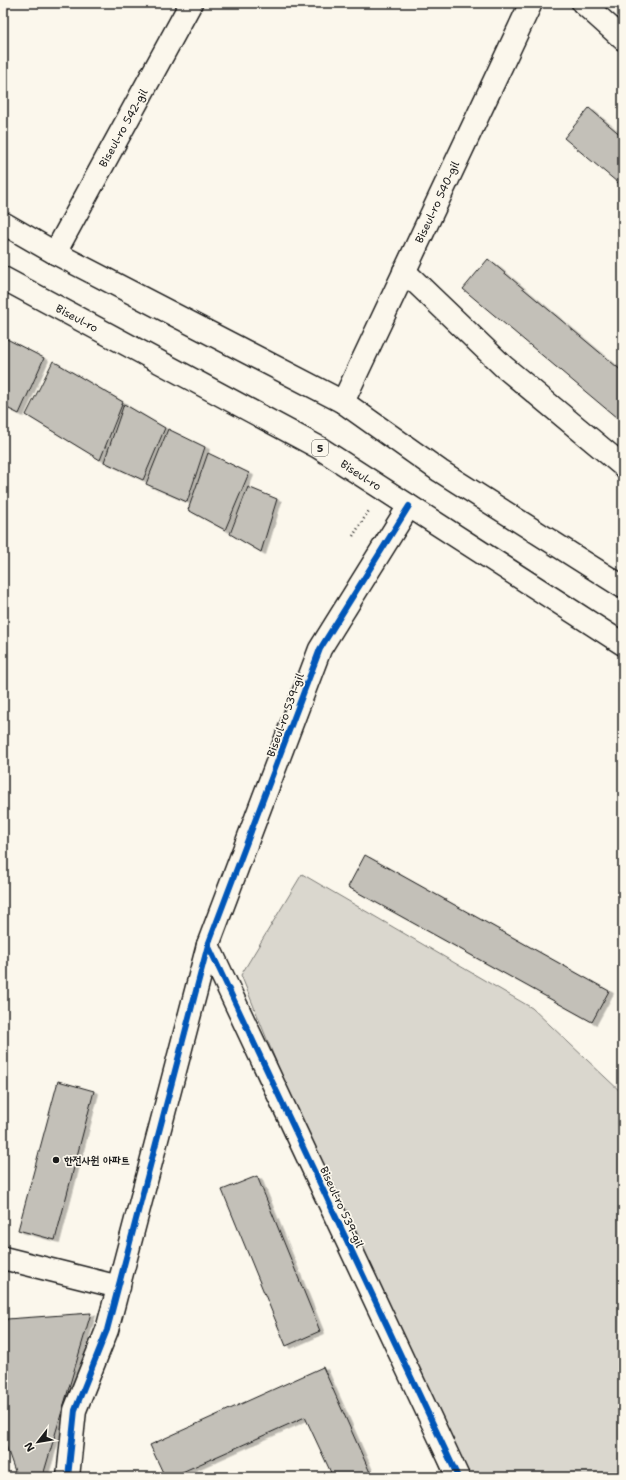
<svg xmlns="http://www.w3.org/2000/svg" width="626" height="1480" font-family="'Shantell Sans','Poor Story',sans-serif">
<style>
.green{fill:#dad7ce;stroke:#7b7a75}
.building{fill:#c3c0b8;stroke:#1c1c1c;filter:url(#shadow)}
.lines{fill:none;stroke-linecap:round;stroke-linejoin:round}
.minor-casing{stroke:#1c1c1c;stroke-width:25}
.primary-casing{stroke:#1c1c1c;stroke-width:25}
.path{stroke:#1c1c1c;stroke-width:2.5;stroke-dasharray:1 3;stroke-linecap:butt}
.minor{stroke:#fbf7ec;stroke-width:22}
.primary{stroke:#fbf7ec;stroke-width:22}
.cycleway-casing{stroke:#fbf7ec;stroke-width:8}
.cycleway{stroke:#0057b8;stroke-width:6}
.poi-dot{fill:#1c1c1c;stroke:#fbf7ec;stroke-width:1.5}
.labels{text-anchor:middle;stroke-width:3.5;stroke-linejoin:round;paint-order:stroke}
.shield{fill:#fbf7ec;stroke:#5f5e5a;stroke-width:1}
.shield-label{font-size:10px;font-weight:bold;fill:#1c1c1c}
.street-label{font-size:11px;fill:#1c1c1c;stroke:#fbf7ec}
.poi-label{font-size:11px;font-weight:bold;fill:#1c1c1c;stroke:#fbf7ec;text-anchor:start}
</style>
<defs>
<filter id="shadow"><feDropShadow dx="4.5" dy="2.5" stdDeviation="0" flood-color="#0004"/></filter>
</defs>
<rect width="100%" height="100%" fill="#fbf7ec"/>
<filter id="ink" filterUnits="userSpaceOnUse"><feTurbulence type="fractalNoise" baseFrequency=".025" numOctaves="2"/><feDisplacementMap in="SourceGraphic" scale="8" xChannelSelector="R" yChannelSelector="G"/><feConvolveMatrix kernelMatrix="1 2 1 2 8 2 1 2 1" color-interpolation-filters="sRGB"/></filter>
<g filter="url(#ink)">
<polygon class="green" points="302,874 532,1008 623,1094 623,1477 444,1477 241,975"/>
<g class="building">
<polygon points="589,108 623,137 623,187 564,138"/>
<polygon points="488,259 623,372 623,423 463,289"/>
<polygon points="3,337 44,358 19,414 3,406"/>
<polygon points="53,361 123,402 100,460 26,415"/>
<polygon points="124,404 165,428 143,480 104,462"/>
<polygon points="168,429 205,447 187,502 146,484"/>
<polygon points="208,453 249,473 225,530 188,510"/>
<polygon points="248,487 277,499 261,552 230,534"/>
<polygon points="365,855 609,991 592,1022 348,887"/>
<polygon points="58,1081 94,1091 55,1240 18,1230"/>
<polygon points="257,1176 320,1331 286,1346 222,1190"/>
<polygon points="91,1313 44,1472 38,1477 17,1477 3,1437 3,1327 7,1319"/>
<polygon points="323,1367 372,1477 333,1477 305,1417 171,1477 165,1477 150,1445"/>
</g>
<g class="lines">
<g class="minor-casing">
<g id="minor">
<polyline points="583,3 623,39"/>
<polyline points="55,253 191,3"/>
<polyline points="404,271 503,366 623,466"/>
<polyline points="343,402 531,3"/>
<polyline points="208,945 458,1477"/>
<polyline points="3,1258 119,1287"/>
<polyline points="68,1477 75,1410 107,1330 208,945 320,649 409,506"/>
</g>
</g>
<g class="primary-casing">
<g id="primary">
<polyline points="3,223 55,253 343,402 440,471 623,587"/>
<polyline points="3,278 318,447 623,644"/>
</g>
</g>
<polyline class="path" points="353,536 370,509"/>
<use href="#minor" class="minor"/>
<use href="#primary" class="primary"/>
<g class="cycleway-casing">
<g id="cycleway">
<polyline points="208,945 458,1477"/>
<polyline points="68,1477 75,1410 107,1330 208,945 320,649 409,506"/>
</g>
</g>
<use href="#cycleway" class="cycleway"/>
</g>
</g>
<circle class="poi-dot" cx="56" cy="1160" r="4"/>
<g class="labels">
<rect class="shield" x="312" y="440" width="16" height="16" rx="3"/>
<g class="shield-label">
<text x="320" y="452">5</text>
</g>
<g class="street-label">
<text transform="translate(123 128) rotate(-61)" y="4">Biseul-ro 542-gil</text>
<text transform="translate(437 202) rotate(-65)" y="4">Biseul-ro 540-gil</text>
<text transform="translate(77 318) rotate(28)" y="4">Biseul-ro</text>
<text transform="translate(361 475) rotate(33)" y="4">Biseul-ro</text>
<text transform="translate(285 715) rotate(-70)" y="4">Biseul-ro 539-gil</text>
<text transform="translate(342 1207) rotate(65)" y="4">Biseul-ro 539-gil</text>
</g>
<g class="poi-label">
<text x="64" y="1164">한전사원 아파트</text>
</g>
</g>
<rect width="626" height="1480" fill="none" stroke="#fbf7ec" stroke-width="16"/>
<rect x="8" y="8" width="610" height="1464" fill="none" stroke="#1c1c1c" stroke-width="1.5" filter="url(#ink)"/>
<g transform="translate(38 1442) rotate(239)" stroke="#fbf7ec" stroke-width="3" paint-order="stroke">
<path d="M0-3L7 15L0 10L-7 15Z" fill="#1c1c1c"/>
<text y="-6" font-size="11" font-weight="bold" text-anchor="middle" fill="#1c1c1c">N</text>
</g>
</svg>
